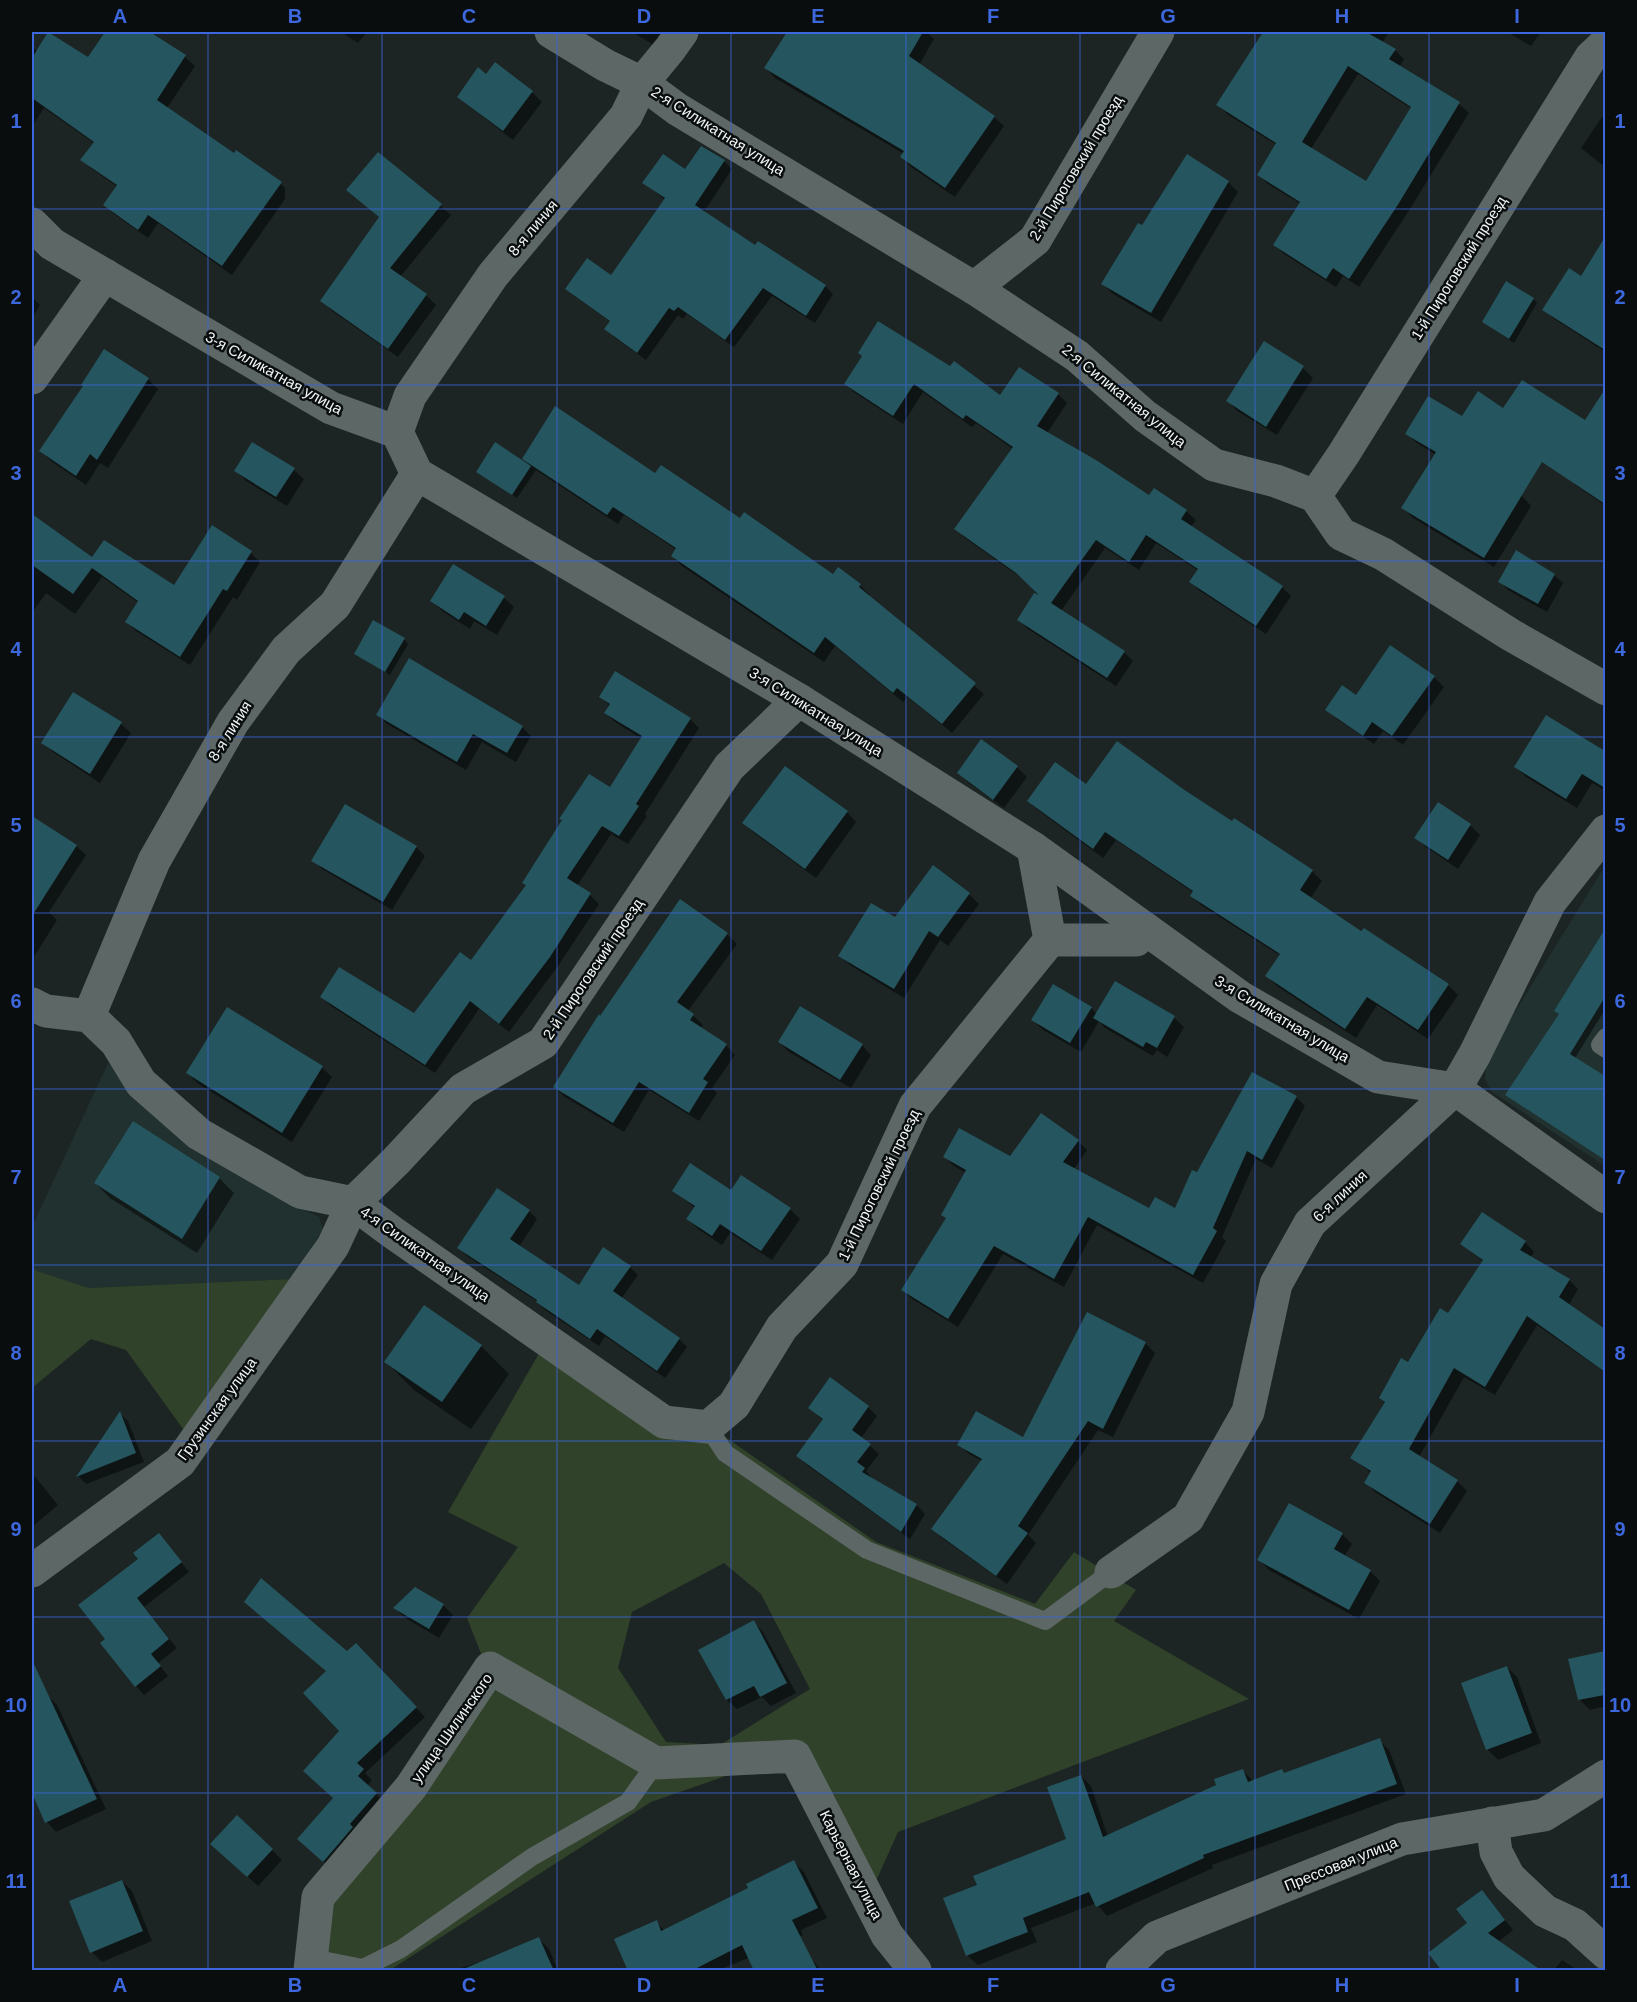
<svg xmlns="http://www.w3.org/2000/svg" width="1637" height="2002" font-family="Arial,sans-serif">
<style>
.built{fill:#20312f}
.green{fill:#304229;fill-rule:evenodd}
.shadow{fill:#0007;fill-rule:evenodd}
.building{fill:#25555e;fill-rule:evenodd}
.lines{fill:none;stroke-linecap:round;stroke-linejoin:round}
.service{stroke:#5d6766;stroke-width:18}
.minor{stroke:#5d6766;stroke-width:33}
.tertiary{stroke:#5d6766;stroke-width:33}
.grid{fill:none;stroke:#3d67dc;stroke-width:1.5;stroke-opacity:0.55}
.labels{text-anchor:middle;stroke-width:5;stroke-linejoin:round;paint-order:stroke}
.street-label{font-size:15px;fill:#f0f6f5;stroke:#090d0d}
.neatline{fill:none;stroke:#3d67dc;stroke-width:2}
.grid-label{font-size:20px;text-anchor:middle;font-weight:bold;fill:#3d67dc}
</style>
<rect width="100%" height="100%" fill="#1c2524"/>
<g class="built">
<polygon points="1605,866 1605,1166 1492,1092 1485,1079 1486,1059"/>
<polygon points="109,1061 292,1204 319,1217 323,1230 291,1279 89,1288 37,1271 32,1266 32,1227"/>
</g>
<g class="green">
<polygon points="32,1266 37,1271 89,1288 291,1279 186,1433 126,1350 91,1339 32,1388"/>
<path d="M541,1350L661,1431L687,1442L721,1434L876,1542L1035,1604L1074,1552L1136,1590L1114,1621L1249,1699L898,1832L876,1881L794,1775L746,1769L651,1802L390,1970H298L305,1946L402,1783L482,1656L467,1618L518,1547L448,1512ZM724,1563L761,1594L810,1689L720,1745L666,1742L618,1668L632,1612Z"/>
</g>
<g class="shadow">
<polygon points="107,32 147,32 185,57 195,66 167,108 234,155 275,179 285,188 285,199 232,275 158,223 148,238 114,214 105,205 118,187 92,169 82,160 94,143 44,108 32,127 32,47 37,51 49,33 89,59"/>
<polygon points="341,32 367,32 358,43"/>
<polygon points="632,32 674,32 662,50"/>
<polygon points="790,32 926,32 934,39 919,65 994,117 1004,126 955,197 911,167 902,157 904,154 775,78 766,68"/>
<path d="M1265,32H1389L1382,43L1395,50L1404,59L1399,67L1459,104L1469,113L1408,212L1359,287L1343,276L1336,287L1284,254L1275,245L1301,204L1268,184L1259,175L1277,145L1227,114L1218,105ZM1358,74L1412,109L1367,183L1311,149Z"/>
<polygon points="1507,32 1541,32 1531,46"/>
<polygon points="532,92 542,102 513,140 469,106 459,96"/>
<polygon points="1602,117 1606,119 1606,168 1581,148"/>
<polygon points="379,154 451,215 400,277 426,295 436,305 398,357 331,310 322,300 380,218 348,190"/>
<polygon points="1187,156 1228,182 1238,192 1161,322 1113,294 1103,284"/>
<polygon points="724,161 732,169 704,212 756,247 825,286 833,294 815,323 772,296 734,347 687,314 683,319 678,315 646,360 614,337 606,329 611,322 576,297 567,289 611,277 665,200 644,183"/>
<polygon points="1606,258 1606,348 1604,351 1553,318 1544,309 1581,278 1601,265"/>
<polygon points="32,297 40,305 32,318"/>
<polygon points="1533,299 1537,303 1514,343 1483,322"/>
<polygon points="1264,343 1303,368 1313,378 1277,435 1237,411 1228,401"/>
<polygon points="863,357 1001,397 1058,394 1067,403 1047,433 1150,497 1186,511 1196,520 1191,527 1282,587 1291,596 1266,634 1200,591 1191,582 1199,571 1156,543 1139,570 1105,548 1061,611 1124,652 1133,661 1116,686 1028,629 1019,620 1045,599 1027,582 965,538 956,529 1013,449 976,423 972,427 923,392 903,424 855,393 846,384"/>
<polygon points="148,379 158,389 108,468 100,463 86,485 51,461 41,451 85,386"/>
<polygon points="1606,427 1606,500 1603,504 1577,486 1570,479"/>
<polygon points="1407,433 1522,496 1531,506 1494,567 1413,518 1403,508 1436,455 1417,443"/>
<polygon points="495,445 530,467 524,459 655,476 740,520 834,576 860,585 870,595 868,597 984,694 952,733 908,697 903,702 835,646 824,662 682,566 673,556 677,550 624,515 618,524 536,470 517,498 478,471"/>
<polygon points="294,470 304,479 287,506 246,481 236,471"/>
<polygon points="32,516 92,559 174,587 213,528 251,553 260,562 237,600 233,597 190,665 136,631 127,622 139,603 102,577 75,614 46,593 32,613"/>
<polygon points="1554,575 1563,583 1547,612 1508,590 1500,581"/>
<polygon points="504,598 514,607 497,635 474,621 470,629 442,611 432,601"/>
<polygon points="404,639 408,644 390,675 355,654"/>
<polygon points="1434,677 1444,687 1403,745 1383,731 1374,744 1337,719 1327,710"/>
<polygon points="74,694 121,724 131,733 100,783 53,752 43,742"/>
<polygon points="601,697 690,719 699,728 645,814 647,816 628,844 611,834 577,886 590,895 599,904 558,966 509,1032 479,1009 435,1073 331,1006 322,997 415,1015 471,962 611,790 642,739 615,722 606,713 611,707"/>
<polygon points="378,715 522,727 531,736 516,762 482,742 466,770 387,724"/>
<polygon points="1546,717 1606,753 1606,791 1592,783 1577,808 1526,777 1516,767"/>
<polygon points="1017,767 1027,777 1004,808 969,783 959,773"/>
<polygon points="1086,786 1182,790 1232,823 1235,820 1312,871 1322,881 1310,899 1362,933 1448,985 1458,995 1428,1039 1377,1005 1356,1038 1277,986 1267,976 1281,956 1201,905 1192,896 1194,893 1116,840 1103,858 1038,810 1028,801"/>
<polygon points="1438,804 1471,826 1480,835 1458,869 1426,847 1416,838"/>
<polygon points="847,812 856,822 816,878 754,833 744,823"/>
<polygon points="38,821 76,846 86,855 49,912 57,920 32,960 32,832"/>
<polygon points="416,847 425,856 392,910 322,869 313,860"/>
<polygon points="933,867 969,894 979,904 948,946 940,940 904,998 850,965 840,955 895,919"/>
<polygon points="681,901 727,934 737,944 688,1011 703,1025 700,1028 726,1045 735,1055 712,1088 717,1093 699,1121 649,1090 624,1132 565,1097 555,1087"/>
<polygon points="1606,932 1606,1008 1575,1058 1606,1078 1606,1160 1507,1095 1560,1015 1556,1011"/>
<polygon points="1116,983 1174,1018 1184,1027 1167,1057 1157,1050 1153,1056 1105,1028 1099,1021 1081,1052 1043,1030 1033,1020 1091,1008 1097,1014"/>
<polygon points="228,1009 322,1068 332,1077 292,1142 197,1083 188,1073"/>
<polygon points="779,1042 862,1045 871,1055 851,1088 789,1052"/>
<polygon points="1296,1097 1305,1106 1272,1168 1256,1159 1222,1237 1226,1241 1203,1283 1097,1225 1064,1287 1003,1254 958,1327 912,1299 903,1290 947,1219 966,1173 954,1166 945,1157 1011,1158 1078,1141 1087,1150 1074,1169 1150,1210 1176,1210 1197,1174"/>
<polygon points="219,1178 234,1193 197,1253 110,1198 95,1183"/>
<polygon points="674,1190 731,1192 790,1209 800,1219 772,1260 730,1233 722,1245 698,1229 688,1219 695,1208"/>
<polygon points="529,1211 537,1219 519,1247 579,1287 630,1267 638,1275 621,1299 679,1339 687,1347 665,1378 605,1336 599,1346 545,1310 538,1302 467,1256 459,1248"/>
<polygon points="1525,1242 1534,1252 1531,1257 1569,1280 1578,1289 1569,1305 1606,1331 1606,1373 1537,1325 1495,1395 1464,1377 1419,1457 1457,1481 1467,1491 1440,1533 1375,1492 1366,1482 1371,1473 1352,1458 1386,1404 1380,1398 1449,1315 1484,1262 1462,1244"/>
<polygon points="1145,1343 1155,1353 1113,1437 1098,1430 1028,1535 1036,1543 1007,1584 942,1538 933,1529 982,1461 969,1454 959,1444 1024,1439"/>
<polygon points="481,1346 509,1374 471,1429 414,1390 386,1362"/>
<polygon points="830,1380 868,1407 877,1416 861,1438 879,1454 866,1471 872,1478 871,1479 917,1505 925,1514 910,1539 807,1465 798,1456 823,1420 810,1408"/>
<polygon points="120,1414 128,1421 144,1462 86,1484 78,1476"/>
<polygon points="32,1473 58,1505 32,1527"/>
<polygon points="1342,1534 1352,1544 1344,1557 1370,1571 1380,1581 1359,1619 1269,1570 1259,1560"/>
<polygon points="159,1535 189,1572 144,1607 177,1648 158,1663 168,1676 144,1695 136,1686 107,1639 140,1560"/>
<polygon points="443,1605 453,1615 439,1638 404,1617 395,1608"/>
<polygon points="754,1622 763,1632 796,1693 771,1706 762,1697 737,1709 727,1700 700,1651"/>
<polygon points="356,1645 425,1717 365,1773 372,1780 367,1786 385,1803 333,1870 308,1848 335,1798 347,1653"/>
<polygon points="1603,1653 1606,1655 1606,1706 1590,1710 1580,1700"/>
<polygon points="1507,1667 1517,1677 1541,1743 1498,1760 1488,1750 1463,1684"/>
<polygon points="47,1695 57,1705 106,1809 56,1832 47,1822 32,1790 32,1702"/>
<polygon points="1379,1740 1389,1750 1406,1794 1212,1865 1213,1868 1107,1916 1096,1903 1031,1928 1037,1942 978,1965 968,1956 945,1899 979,1886 1067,1840 1081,1776 1091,1786 1108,1837 1218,1786 1243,1771 1253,1781 1285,1774"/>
<polygon points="272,1850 282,1860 258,1886 222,1853"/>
<polygon points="794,1862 804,1872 827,1918 801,1930 803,1935 719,1970 630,1970 656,1922 665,1931 750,1888"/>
<polygon points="122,1881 132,1891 152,1941 102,1962 92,1952"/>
<polygon points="1482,1892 1513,1930 1498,1942 1469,1923"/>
<polygon points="539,1939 549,1949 558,1970 455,1970 479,1962 481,1964"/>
<polygon points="809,1956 821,1970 787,1970"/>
<polygon points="1562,1960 1577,1970 1554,1970"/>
</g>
<g class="building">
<polygon points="48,32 88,57 105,32 150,32 186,55 157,100 234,153 236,150 282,182 222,266 148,215 138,230 103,205 117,185 80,160 94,142 32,98 32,58"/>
<polygon points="787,32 923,32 909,56 995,116 945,188 900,157 904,151 764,68"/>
<path d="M1263,32H1366L1396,49L1389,59L1460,102L1399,203L1349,279L1333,268L1326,279L1273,245L1300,202L1257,175L1276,143L1216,105ZM1348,66L1411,107L1366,181L1302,142Z"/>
<polygon points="495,62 533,91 503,131 457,97 478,67 486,74"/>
<polygon points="701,146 725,160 695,205 755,245 758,241 826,285 806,316 763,288 725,340 678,307 674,311 669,308 637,353 604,329 610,321 565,289 587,258 611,275 665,198 642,183 663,154 685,169"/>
<polygon points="378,152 442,204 390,268 427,294 388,349 320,301 379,217 346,190"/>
<polygon points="1187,154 1229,181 1151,313 1101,284 1138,223 1142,225"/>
<polygon points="1605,237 1605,350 1542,310 1569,268 1581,276"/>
<polygon points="1506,281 1534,298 1509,339 1482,322"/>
<polygon points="878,321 950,366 954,361 1000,395 1019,367 1059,393 1037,426 1096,460 1149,495 1154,488 1187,510 1181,519 1283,586 1256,626 1189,582 1198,569 1146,535 1129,562 1096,540 1051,603 1125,651 1107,678 1017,620 1034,593 1039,595 1016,573 954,529 1013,447 966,415 963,419 914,384 893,416 844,384 862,356 858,353"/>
<polygon points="1264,341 1304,366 1266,427 1226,401"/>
<polygon points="104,349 149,378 97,460 90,454 76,476 39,451 83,386 81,385"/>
<polygon points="1522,380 1585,420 1605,389 1605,504 1542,462 1484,558 1401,508 1436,452 1405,434 1428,396 1462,416 1478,391 1503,408"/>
<polygon points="555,406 655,473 661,465 740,518 744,512 833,574 838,567 861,584 859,587 976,683 942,724 897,688 893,693 825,637 814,653 671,556 676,548 613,507 607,515 522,459"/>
<polygon points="252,442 295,468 276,497 234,471"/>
<polygon points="495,442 531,466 512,495 476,472"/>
<polygon points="32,514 92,557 104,540 174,585 212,525 252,551 227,591 223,589 180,657 125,622 138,601 92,568 73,594 32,565"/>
<polygon points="1516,550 1555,574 1538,604 1498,582"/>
<polygon points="453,564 505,596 486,626 464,612 459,620 430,601"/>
<polygon points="373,620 405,638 385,672 354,654"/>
<polygon points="1390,645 1435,676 1392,736 1372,722 1363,736 1325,710 1342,685 1356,695"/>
<polygon points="409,658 523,726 507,753 473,734 457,762 376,715"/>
<polygon points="615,671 691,718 636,804 639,806 619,836 602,826 567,878 591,893 550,957 499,1024 470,1001 425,1065 320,997 339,967 414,1013 460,952 471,960 526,885 522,883 562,820 559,819 589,774 610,787 642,736 604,713 610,704 599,697"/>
<polygon points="73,692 122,722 90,774 41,743"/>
<polygon points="1546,715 1605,751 1605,788 1582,774 1566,799 1514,767"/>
<polygon points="981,739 1018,766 993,800 957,773"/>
<polygon points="1117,741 1183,789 1232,821 1234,818 1313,870 1300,890 1361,931 1364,928 1449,984 1418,1030 1367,997 1345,1029 1265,976 1280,954 1190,896 1193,891 1105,832 1093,849 1027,801 1055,762 1086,784"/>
<polygon points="785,766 848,811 805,869 742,823"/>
<polygon points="1438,802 1471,824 1448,860 1414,838"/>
<polygon points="345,804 417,846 383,902 311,861"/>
<polygon points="32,816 77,845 32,916"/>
<polygon points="933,865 970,893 938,937 929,931 894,989 838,956 871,903 895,917"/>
<polygon points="680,899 728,933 677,1002 694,1014 690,1020 727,1044 703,1079 708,1082 689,1113 639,1082 613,1123 553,1087 599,1014 600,1016"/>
<polygon points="1605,929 1605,997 1570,1054 1605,1076 1605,1160 1505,1095 1559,1014 1554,1011"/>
<polygon points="1115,981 1175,1016 1157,1048 1146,1042 1143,1047 1093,1018"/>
<polygon points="1053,984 1092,1007 1070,1043 1031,1020"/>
<polygon points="800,1006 863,1044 840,1080 778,1042"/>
<polygon points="227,1007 323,1066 282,1133 186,1073"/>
<polygon points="1252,1072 1297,1096 1262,1160 1247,1151 1213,1228 1217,1231 1193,1275 1088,1217 1054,1279 994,1246 948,1319 901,1290 946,1218 941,1215 966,1170 943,1157 959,1128 1010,1156 1041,1113 1079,1140 1063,1162 1149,1208 1155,1197 1175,1208 1192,1170 1197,1172"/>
<polygon points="133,1121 220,1177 182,1239 94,1183"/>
<polygon points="690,1163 731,1190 741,1175 791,1208 761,1251 720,1224 712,1236 686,1219 695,1206 672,1191"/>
<polygon points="497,1188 530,1210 510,1239 579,1285 603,1247 631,1266 613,1291 680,1338 657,1371 597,1329 590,1339 536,1302 537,1300 457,1248"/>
<polygon points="1482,1212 1526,1241 1520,1250 1570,1279 1559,1297 1605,1329 1605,1372 1527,1316 1485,1387 1454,1368 1409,1449 1458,1480 1430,1524 1364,1483 1371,1471 1350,1458 1385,1402 1379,1398 1401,1358 1408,1362 1440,1308 1448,1313 1483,1260 1460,1244"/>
<polygon points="424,1305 482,1345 442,1402 384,1362"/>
<polygon points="1087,1312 1146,1342 1103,1429 1088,1421 1018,1526 1028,1533 996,1576 931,1529 982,1459 957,1445 976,1411 1023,1437"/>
<polygon points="830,1377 869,1406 852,1430 871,1444 857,1462 865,1468 862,1472 917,1504 901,1532 796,1456 823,1419 808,1408"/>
<polygon points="120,1411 136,1453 76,1477"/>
<polygon points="1289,1503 1343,1533 1334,1549 1371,1570 1349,1610 1257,1560"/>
<polygon points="159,1533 182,1562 137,1598 169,1639 151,1654 161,1666 135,1687 100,1643 105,1639 78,1605 138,1559 133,1553"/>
<polygon points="261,1578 347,1651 356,1643 417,1707 357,1763 364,1769 358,1776 377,1793 350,1824 353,1827 323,1862 297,1839 333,1798 303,1771 339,1731 303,1693 326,1671 244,1602"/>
<polygon points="415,1587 444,1604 429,1629 393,1608"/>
<polygon points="754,1620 787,1683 760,1697 754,1686 726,1700 698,1650"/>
<polygon points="1605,1651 1605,1695 1578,1700 1568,1659"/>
<polygon points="32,1660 97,1799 45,1823 32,1793"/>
<polygon points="1507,1666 1532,1733 1486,1750 1461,1683"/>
<polygon points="1380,1738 1397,1784 1203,1855 1204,1858 1096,1907 1089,1892 1023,1918 1028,1932 966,1956 943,1898 977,1885 973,1876 1066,1839 1047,1787 1081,1775 1103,1837 1216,1785 1214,1779 1243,1769 1248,1782 1282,1769 1284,1773"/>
<polygon points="237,1815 273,1849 247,1877 210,1844"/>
<polygon points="794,1860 818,1908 792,1920 818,1971 754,1971 742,1945 691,1971 628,1971 614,1939 657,1920 661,1931 748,1888 746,1884"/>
<polygon points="122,1880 143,1931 90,1953 69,1901"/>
<polygon points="1482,1890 1505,1920 1488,1933 1542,1971 1442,1971 1428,1953 1467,1923 1456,1909"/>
<polygon points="539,1937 554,1971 461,1971 461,1970"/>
</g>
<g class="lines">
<g class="service">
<polyline points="1606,1037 1600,1045 1606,1049"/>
<polyline points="708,1427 725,1453 867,1550 1045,1621 1111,1572"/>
<polyline points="312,1958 363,1968 401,1949 532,1857 628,1802 656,1763"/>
</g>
<g class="minor">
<polyline points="32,224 52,244 331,408 397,432 417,474 799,700 1033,848 1240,997 1378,1077 1455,1089 1606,1197"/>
<polyline points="974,288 1035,240 1158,32"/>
<polyline points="32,378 105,275"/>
<polyline points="397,432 410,396 493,275 626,116 642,83 677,109 974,288 1077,356 1145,416 1214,465 1276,481 1315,496 1341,534 1383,554 1511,635 1606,689"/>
<polyline points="1315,496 1343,455 1591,57 1606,43"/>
<polyline points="1050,940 1136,940 1147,930"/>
<polyline points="32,1004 46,1011 89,1016 116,1042 141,1083 199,1134 300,1192 353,1203 392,1232 664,1422 708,1427 734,1405 782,1327 842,1264 915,1106 1050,940 1033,848"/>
<polyline points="89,1016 154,861 233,722 286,650 335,605 417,474"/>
<polyline points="32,1571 180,1462 333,1246 353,1203 396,1161 463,1089 543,1043 729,767 799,700"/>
<polyline points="1111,1572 1188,1518 1248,1412 1276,1284 1310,1223 1455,1089 1475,1054 1550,902 1606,831"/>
<polyline points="1492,1823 1496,1852 1509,1877 1545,1911 1575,1925 1606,1953"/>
<polyline points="310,1970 318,1897 411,1787 490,1668 656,1763 795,1756 887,1935 915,1970"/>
<polyline points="1122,1970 1157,1937 1402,1839 1544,1815 1606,1776"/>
</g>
<polyline class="tertiary" points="551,32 605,65 642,83 670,49 682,32"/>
</g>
<path class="grid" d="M208,32V1970M382,32V1970M557,32V1970M731,32V1970M906,32V1970M1080,32V1970M1255,32V1970M1429,32V1970M32,209H1606M32,385H1606M32,561H1606M32,737H1606M32,913H1606M32,1089H1606M32,1265H1606M32,1441H1606M32,1617H1606M32,1793H1606"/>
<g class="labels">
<g class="street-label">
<text transform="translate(718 131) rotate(32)" y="5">2-я Силикатная улица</text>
<text transform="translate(1076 168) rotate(-59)" y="5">2-й Пироговский проезд</text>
<text transform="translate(533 228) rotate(-50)" y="5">8-я линия</text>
<text transform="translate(1459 268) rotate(-58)" y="5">1-й Пироговский проезд</text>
<text transform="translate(274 373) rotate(29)" y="5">3-я Силикатная улица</text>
<text transform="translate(1124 396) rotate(39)" y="5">2-я Силикатная улица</text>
<text transform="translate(816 712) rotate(32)" y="5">3-я Силикатная улица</text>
<text transform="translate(230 731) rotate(-58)" y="5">8-я линия</text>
<text transform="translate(593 969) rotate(-56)" y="5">2-й Пироговский проезд</text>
<text transform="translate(1282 1019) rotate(31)" y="5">3-я Силикатная улица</text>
<text transform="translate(879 1185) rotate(-64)" y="5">1-й Пироговский проезд</text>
<text transform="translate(1340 1196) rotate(-43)" y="5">6-я линия</text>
<text transform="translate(425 1254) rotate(35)" y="5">4-я Силикатная улица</text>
<text transform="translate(217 1409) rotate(-54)" y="5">Грузинская улица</text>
<text transform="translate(452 1728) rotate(-55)" y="5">улица Шилинского</text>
<text transform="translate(1341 1864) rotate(-22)" y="5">Прессовая улица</text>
<text transform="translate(851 1865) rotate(63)" y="5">Карьерная улица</text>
</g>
</g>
<rect width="1637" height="2002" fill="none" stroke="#090d0d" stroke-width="66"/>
<rect x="33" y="33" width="1571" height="1936" class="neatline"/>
<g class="grid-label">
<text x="120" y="23">A</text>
<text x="295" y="23">B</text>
<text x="469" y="23">C</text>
<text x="644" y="23">D</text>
<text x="818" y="23">E</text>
<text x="993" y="23">F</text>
<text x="1168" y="23">G</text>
<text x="1342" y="23">H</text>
<text x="1517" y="23">I</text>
<text x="16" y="128">1</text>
<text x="1620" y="128">1</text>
<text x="16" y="304">2</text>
<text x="1620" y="304">2</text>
<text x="16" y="480">3</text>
<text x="1620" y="480">3</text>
<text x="16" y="656">4</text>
<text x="1620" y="656">4</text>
<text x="16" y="832">5</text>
<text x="1620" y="832">5</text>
<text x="16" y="1008">6</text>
<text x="1620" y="1008">6</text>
<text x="16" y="1184">7</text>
<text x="1620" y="1184">7</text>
<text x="16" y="1360">8</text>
<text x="1620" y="1360">8</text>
<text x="16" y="1536">9</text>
<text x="1620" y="1536">9</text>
<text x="16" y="1712">10</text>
<text x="1620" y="1712">10</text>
<text x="16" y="1888">11</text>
<text x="1620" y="1888">11</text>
<text x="120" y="1992">A</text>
<text x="295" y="1992">B</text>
<text x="469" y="1992">C</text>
<text x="644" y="1992">D</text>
<text x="818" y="1992">E</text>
<text x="993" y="1992">F</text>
<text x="1168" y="1992">G</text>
<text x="1342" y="1992">H</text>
<text x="1517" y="1992">I</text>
</g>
</svg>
